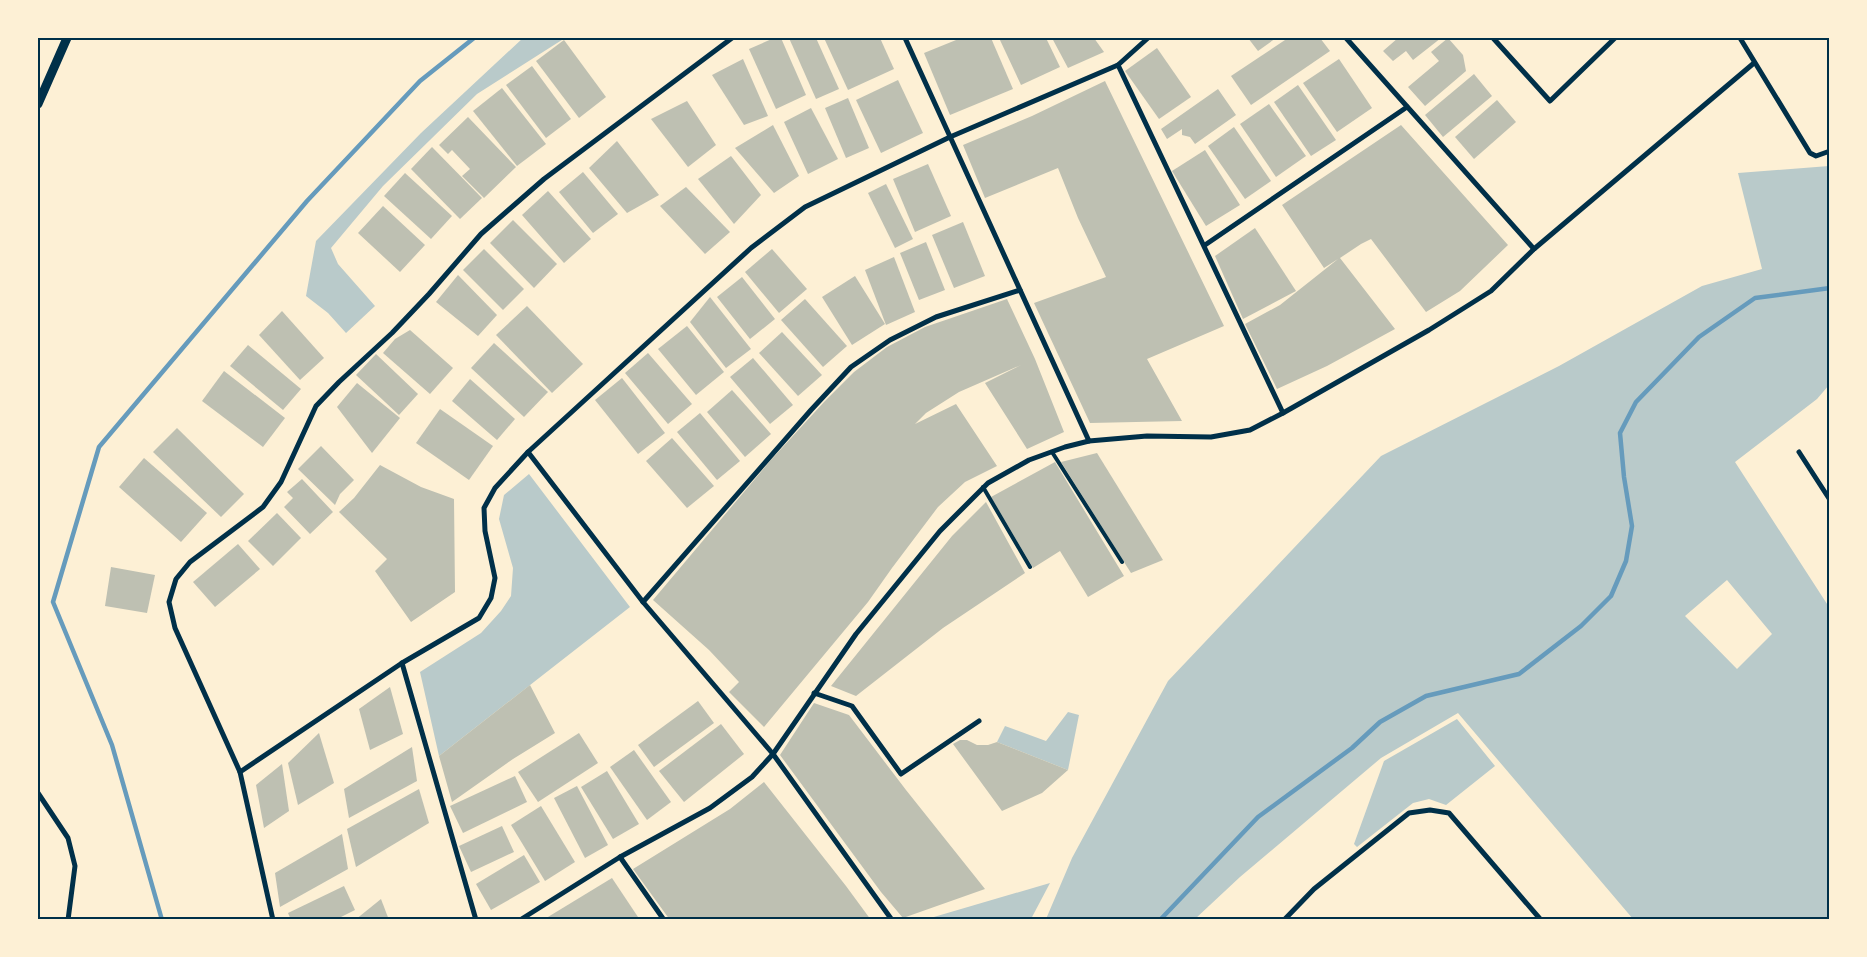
<svg xmlns="http://www.w3.org/2000/svg" width="1867" height="957" font-family="Rubik,sans-serif">
<style>
.green{fill:#b9caca;fill-rule:evenodd}
.lines{fill:none;stroke-linecap:round;stroke-linejoin:round}
.stream{stroke:#669bbc;stroke-width:4.5}
.building{fill:#bec0b2}
.service{stroke:#003049;stroke-width:4}
.minor{stroke:#003049;stroke-width:5}
.tertiary{stroke:#003049;stroke-width:9}
.neatline{fill:none;stroke:#003049;stroke-width:2}
</style>
<rect width="100%" height="100%" fill="#fdf0d5"/>
<g class="green">
<polygon points="523,38 565,38 477,94 383,186 331,248 338,264 375,306 346,333 328,313 306,296 316,241 421,133"/>
<path d="M1829,166V385L1817,399L1735,462L1829,607V919H1633L1458,713L1381,758L1240,877L1195,919H1046L1072,858L1168,681L1381,456L1559,366L1702,286L1762,269L1738,173ZM1727,580L1772,634L1737,669L1685,616Z"/>
<polygon points="529,474 630,607 439,756 420,672 481,633 501,611 511,596 513,568 499,519 504,495"/>
<polygon points="1068,712 1079,715 1068,770 997,742 1005,726 1046,741"/>
<polygon points="1457,719 1495,766 1446,805 1429,799 1413,803 1357,847 1354,844 1384,761"/>
<polygon points="1050,883 1031,919 927,919"/>
</g>
<g class="lines">
<g class="stream">
<polyline points="162,920 112,745 53,602 99,447 307,201 420,81 474,38"/>
<polyline points="1160,920 1258,817 1352,748 1380,722 1426,696 1519,674 1581,626 1611,596 1626,561 1632,526 1624,477 1620,433 1636,402 1699,337 1755,298 1830,288"/>
</g>
</g>
<g class="building">
<polygon points="774,38 781,38 806,95 776,109 749,49"/>
<polygon points="789,38 816,38 839,89 816,99"/>
<polygon points="824,38 880,38 894,69 848,90"/>
<polygon points="961,38 991,38 1013,89 950,115 924,53"/>
<polygon points="999,38 1046,38 1060,67 1021,85"/>
<polygon points="1052,38 1094,38 1104,52 1068,68"/>
<polygon points="1248,38 1276,38 1258,51"/>
<polygon points="1288,38 1320,38 1330,51 1251,105 1231,76"/>
<polygon points="1398,38 1441,38 1413,60 1406,51 1393,61 1383,51"/>
<polygon points="1448,38 1463,55 1466,71 1425,106 1408,87 1439,61 1431,52"/>
<polygon points="564,40 606,97 579,118 536,61"/>
<polygon points="1157,48 1191,97 1159,119 1125,71"/>
<polygon points="743,59 768,116 744,125 712,75"/>
<polygon points="1339,59 1372,108 1337,132 1303,83"/>
<polygon points="532,66 571,119 546,138 506,85"/>
<polygon points="1474,74 1492,96 1443,137 1425,115"/>
<polygon points="898,80 923,133 881,153 856,100"/>
<polygon points="1105,81 1224,326 1147,359 1182,421 1090,423 1034,303 1106,277 1078,218 1058,168 985,198 963,145 1032,116"/>
<polygon points="1298,85 1336,140 1311,156 1274,102"/>
<polygon points="502,88 546,144 517,166 473,111"/>
<polygon points="1218,89 1236,115 1195,144 1190,137 1182,135 1182,129 1167,139 1161,129"/>
<polygon points="848,98 869,148 846,158 825,108"/>
<polygon points="1497,100 1516,122 1474,159 1455,137"/>
<polygon points="687,101 716,145 688,167 651,119"/>
<polygon points="1269,104 1306,156 1276,177 1240,124"/>
<polygon points="811,108 838,159 808,174 784,122"/>
<polygon points="468,117 516,167 484,198 462,176 470,169 452,150 448,154 439,145"/>
<polygon points="773,125 799,176 774,193 735,148"/>
<polygon points="1401,125 1508,245 1460,291 1426,312 1371,239 1361,244 1340,258 1395,329 1327,366 1277,389 1245,324 1280,305 1338,259 1324,268 1282,205"/>
<polygon points="1234,127 1271,181 1245,199 1208,146"/>
<polygon points="617,141 659,195 627,213 589,168"/>
<polygon points="432,147 482,198 460,219 411,169"/>
<polygon points="1205,150 1240,205 1206,226 1172,171"/>
<polygon points="731,156 761,195 734,224 698,179"/>
<polygon points="928,164 951,216 915,232 893,179"/>
<polygon points="583,172 618,214 593,233 559,192"/>
<polygon points="405,173 452,216 431,239 384,196"/>
<polygon points="886,184 913,239 895,248 868,193"/>
<polygon points="686,187 730,232 705,254 660,206"/>
<polygon points="548,191 591,239 564,263 522,215"/>
<polygon points="383,206 425,245 400,272 358,233"/>
<polygon points="513,220 557,264 534,288 490,243"/>
<polygon points="963,222 985,276 954,288 932,235"/>
<polygon points="1255,228 1296,291 1243,319 1215,256"/>
<polygon points="926,242 945,290 919,300 900,253"/>
<polygon points="484,249 524,289 503,310 463,270"/>
<polygon points="772,249 807,289 779,313 745,272"/>
<polygon points="894,257 915,312 886,325 865,270"/>
<polygon points="458,275 497,315 478,336 436,302"/>
<polygon points="855,276 885,324 852,345 822,297"/>
<polygon points="742,277 775,319 750,339 717,297"/>
<polygon points="710,297 751,349 726,368 690,322"/>
<polygon points="805,299 847,346 823,367 781,320"/>
<polygon points="1007,299 1035,359 1064,432 1027,449 985,383 1021,365 959,392 926,413 915,424 956,404 997,466 965,482 938,507 892,568 868,602 764,727 729,692 739,682 709,650 653,600 770,461 824,402 854,372 887,347 925,327"/>
<polygon points="527,306 583,364 552,393 496,335"/>
<polygon points="282,311 324,358 300,380 259,335"/>
<polygon points="687,326 724,372 696,395 658,349"/>
<polygon points="410,330 453,368 430,394 383,353 395,339"/>
<polygon points="782,332 822,375 798,396 759,353"/>
<polygon points="494,343 548,392 524,417 471,368"/>
<polygon points="248,345 301,389 283,410 230,366"/>
<polygon points="648,353 692,404 668,424 625,373"/>
<polygon points="376,354 418,394 399,415 356,375"/>
<polygon points="753,358 793,405 770,424 730,377"/>
<polygon points="224,371 285,418 263,447 202,401"/>
<polygon points="622,378 665,433 638,454 595,400"/>
<polygon points="470,379 515,419 497,440 452,401"/>
<polygon points="357,383 400,418 372,453 337,407"/>
<polygon points="732,390 771,434 745,457 707,412"/>
<polygon points="440,409 493,446 469,480 416,443"/>
<polygon points="700,413 740,461 717,480 677,432"/>
<polygon points="177,428 244,494 221,517 153,452"/>
<polygon points="672,438 714,486 687,508 646,461"/>
<polygon points="321,446 354,480 340,494 335,505 298,469"/>
<polygon points="1097,453 1163,560 1131,573 1061,462"/>
<polygon points="144,458 207,513 181,542 119,487"/>
<polygon points="1055,462 1124,576 1088,597 1060,551 1033,568 991,497"/>
<polygon points="380,465 421,487 454,499 455,592 411,622 375,571 387,559 339,512 354,498"/>
<polygon points="302,479 333,512 310,534 284,507 293,498 287,492"/>
<polygon points="986,502 1025,573 943,628 856,696 831,686 952,536"/>
<polygon points="277,513 301,538 273,566 248,541"/>
<polygon points="238,544 260,569 215,607 193,582"/>
<polygon points="111,567 155,575 147,613 105,606"/>
<polygon points="530,685 555,733 513,759 452,802 439,756"/>
<polygon points="390,687 403,734 370,750 359,709"/>
<polygon points="698,701 714,723 654,767 638,745"/>
<polygon points="814,703 849,715 906,790 985,889 903,918 881,892 780,755"/>
<polygon points="721,724 744,754 684,802 659,771"/>
<polygon points="319,733 334,783 298,805 288,763"/>
<polygon points="579,733 598,763 538,802 518,772"/>
<polygon points="960,740 967,740 977,745 988,745 997,742 1068,770 1042,793 1002,811 953,744"/>
<polygon points="412,747 417,781 349,818 344,789"/>
<polygon points="634,750 671,802 647,820 610,767"/>
<polygon points="282,764 289,811 264,828 256,785"/>
<polygon points="607,771 639,824 613,839 581,787"/>
<polygon points="515,776 527,802 463,833 450,806"/>
<polygon points="764,782 846,886 871,920 670,920 633,869 730,809"/>
<polygon points="577,786 608,845 585,858 554,798"/>
<polygon points="419,789 429,823 356,867 347,829"/>
<polygon points="541,806 575,862 545,881 511,825"/>
<polygon points="502,826 514,852 471,872 459,846"/>
<polygon points="342,834 348,869 280,907 275,873"/>
<polygon points="524,855 540,882 491,910 476,884"/>
<polygon points="612,878 640,920 543,920"/>
<polygon points="344,886 355,910 335,920 291,920 288,913"/>
<polygon points="381,899 389,920 355,920"/>
</g>
<g class="lines">
<g class="service">
<polyline points="1052,452 1122,562"/>
<polyline points="983,487 1030,567"/>
</g>
<g class="minor">
<polyline points="905,38 1089,441"/>
<polyline points="1346,38 1534,249"/>
<polyline points="1493,38 1550,101 1615,38"/>
<polyline points="1740,38 1810,153 1816,156 1830,151"/>
<polyline points="1118,65 1283,413"/>
<polyline points="1205,245 1407,107"/>
<polyline points="528,452 643,602 773,754 892,920"/>
<polyline points="1799,452 1830,500"/>
<polyline points="643,602 811,410 851,367 890,340 936,317 1020,290"/>
<polyline points="402,663 476,920"/>
<polyline points="814,693 852,706 901,774 979,721"/>
<polyline points="240,772 402,663 479,618 491,598 495,578 485,531 484,508 495,488 528,452 751,248 805,207 950,137 1118,65 1148,38"/>
<polyline points="38,793 68,838 75,866 68,920"/>
<polyline points="620,857 664,920"/>
<polyline points="273,920 240,772 175,628 169,602 176,579 190,562 263,507 281,482 316,406 339,382 392,333 429,294 481,234 544,179 732,38"/>
<polyline points="520,920 620,857 710,808 752,777 773,754 856,634 940,531 988,483 1029,460 1065,447 1089,441 1147,436 1211,437 1250,430 1283,413 1429,330 1491,291 1534,249 1754,63"/>
<polyline points="1284,920 1314,889 1409,813 1430,810 1449,813 1541,920"/>
</g>
<polyline class="tertiary" points="38,104 67,38"/>
</g>
<rect width="1867" height="957" fill="none" stroke="#fdf0d5" stroke-width="78"/>
<rect x="39" y="39" width="1789" height="879" class="neatline"/>
</svg>
